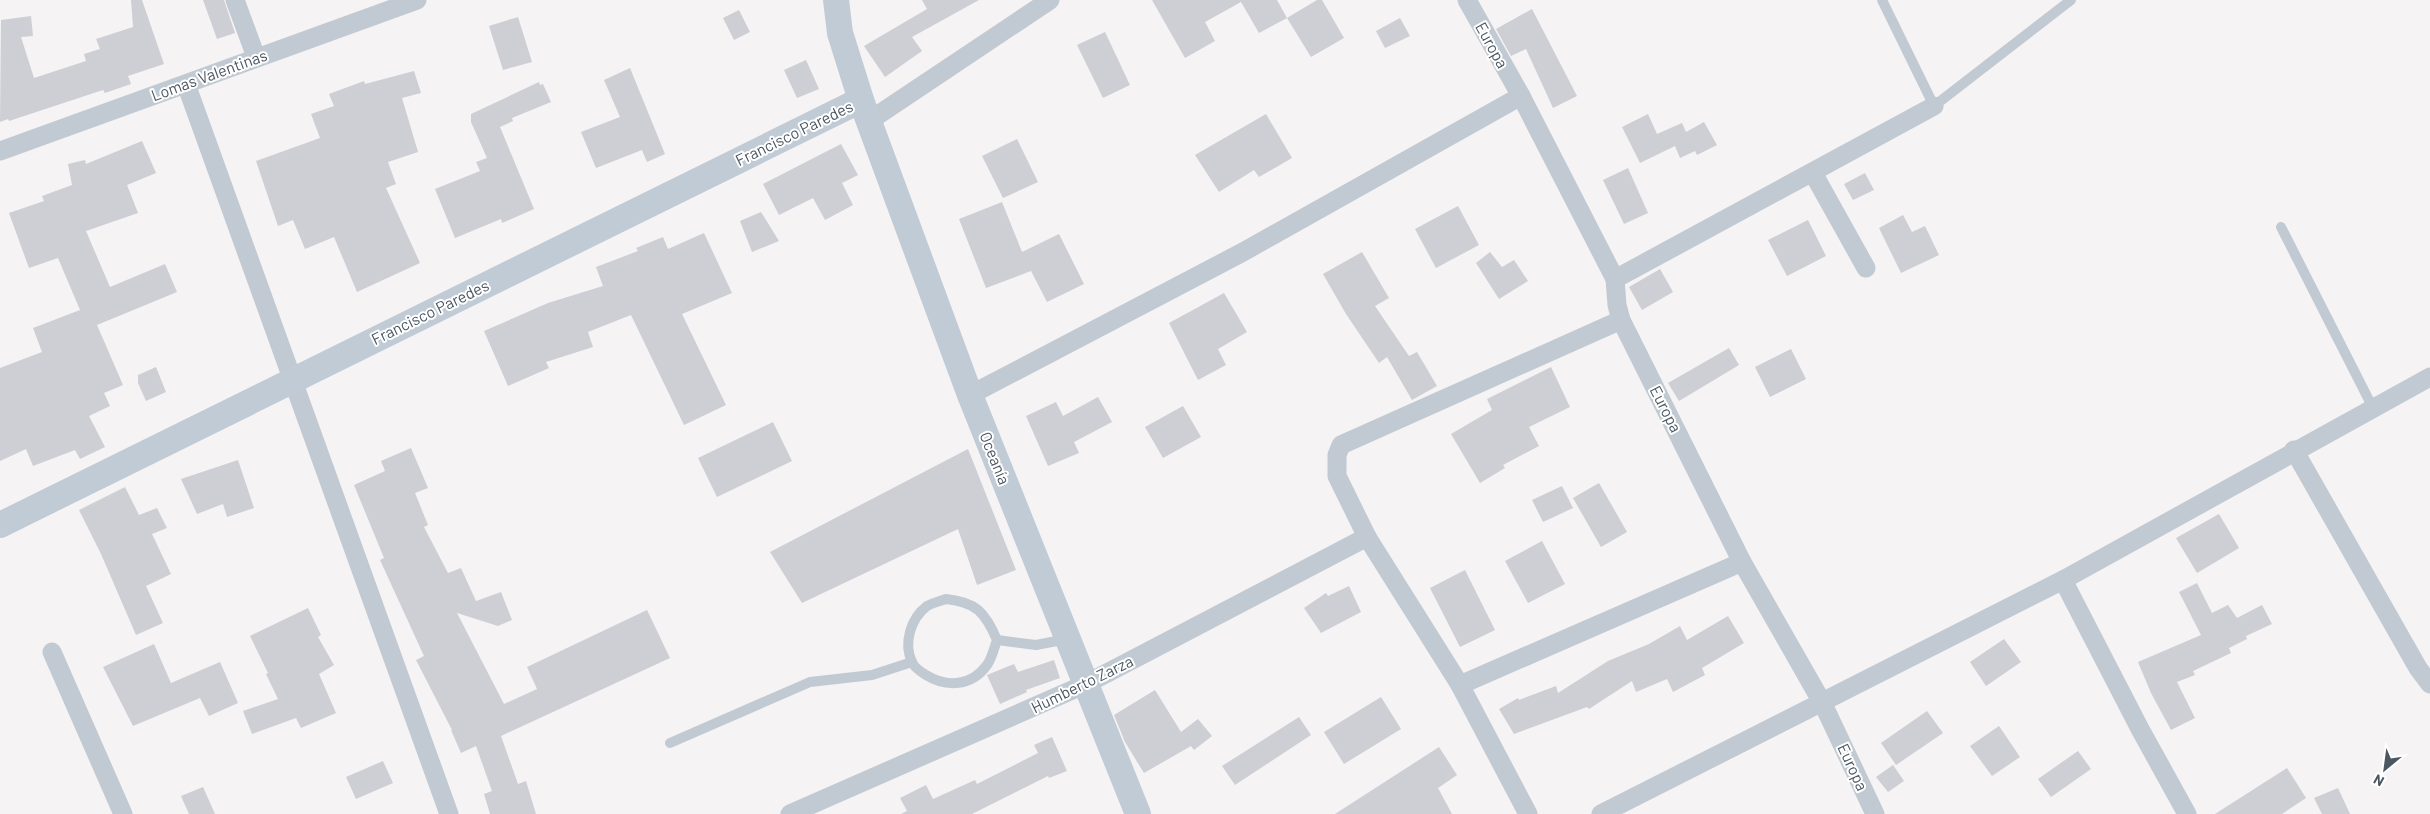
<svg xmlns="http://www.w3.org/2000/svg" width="2430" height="814" font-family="Barlow,sans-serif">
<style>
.building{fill:#cdcfd5}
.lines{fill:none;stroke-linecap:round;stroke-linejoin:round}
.lane{stroke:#c1cad2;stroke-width:10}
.street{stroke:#c1cad2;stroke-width:19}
.secondary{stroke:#c1cbd6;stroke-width:26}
.labels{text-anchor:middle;stroke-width:4;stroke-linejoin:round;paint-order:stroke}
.street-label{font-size:16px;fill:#4a5661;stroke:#fff}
</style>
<rect width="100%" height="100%" fill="#f5f3f3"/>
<g class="building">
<polygon points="131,0 142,0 164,64 128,76 131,84 105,93 103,90 9,121 8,119 0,122 1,20 31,16 33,36 21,37 34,78 86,61 84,54 100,49 96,39 133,27"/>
<polygon points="203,0 224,0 235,33 217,39"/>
<polygon points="922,0 979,0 912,37 922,51 885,77 864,46 927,9"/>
<polygon points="1152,0 1277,0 1287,18 1259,33 1241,2 1205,22 1215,41 1185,58"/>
<polygon points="1317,0 1322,0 1344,38 1311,57 1287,18"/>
<polygon points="1532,9 1577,96 1553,108 1526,49 1511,56 1496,29"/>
<polygon points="739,10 750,32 734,40 723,18"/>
<polygon points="518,17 532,62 503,70 489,26"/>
<polygon points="1400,18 1410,36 1385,48 1376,31"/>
<polygon points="1105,32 1130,85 1103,98 1077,45"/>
<polygon points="806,60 819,89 797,98 784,70"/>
<polygon points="630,68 665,154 647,162 642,150 596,168 581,132 620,117 604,80"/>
<polygon points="414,71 421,93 402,98 418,152 388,162 396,184 386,188 420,263 357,292 334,237 305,249 293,220 278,226 256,161 320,138 311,114 334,106 329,94 364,81 365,84"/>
<polygon points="539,82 540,85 543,84 551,102 512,118 513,121 500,127 534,209 502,223 501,219 455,238 435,189 480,171 476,162 487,158 471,122 471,114"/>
<polygon points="1266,114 1292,158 1259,177 1254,170 1219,192 1195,155"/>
<polygon points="1648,114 1657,134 1682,123 1686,132 1704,122 1717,145 1697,155 1695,151 1680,158 1675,146 1640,163 1622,127"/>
<polygon points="1017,139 1038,182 1003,198 982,156"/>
<polygon points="142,141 156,173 127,185 138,213 86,231 110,287 165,264 177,292 97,325 123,385 104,393 110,406 89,416 105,447 80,459 75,450 33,466 26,449 0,461 0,368 42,352 33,328 80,310 58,258 29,268 9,213 44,201 42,196 72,185 68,164 85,160 86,164"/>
<polygon points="841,144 858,175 842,183 853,205 825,220 813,198 779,215 763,184"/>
<polygon points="1628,168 1648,213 1624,224 1603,180"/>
<polygon points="1865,173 1874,190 1853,200 1844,184"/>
<polygon points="1002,202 1022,252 1059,234 1084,284 1047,302 1031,271 986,288 959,219"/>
<polygon points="1458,206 1479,245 1436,268 1415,229"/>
<polygon points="761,212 779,241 752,252 740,221"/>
<polygon points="1903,215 1912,232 1925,226 1939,255 1901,273 1879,228"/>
<polygon points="1808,220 1826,256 1787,276 1768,240"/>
<polygon points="704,233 732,293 682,314 726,405 684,425 631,315 588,332 593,347 546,362 549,368 508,386 484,331 548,303 603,286 596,267 638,251 636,248 663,237 668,249"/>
<polygon points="1362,252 1389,298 1375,306 1409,356 1417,352 1437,386 1412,400 1387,357 1379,363 1346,314 1323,274"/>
<polygon points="1490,252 1502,267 1514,260 1528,281 1499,299 1476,263"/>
<polygon points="1660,269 1673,292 1642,310 1629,287"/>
<polygon points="1224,293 1247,332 1218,349 1226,365 1198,380 1169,323"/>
<polygon points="1729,348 1739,365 1679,401 1668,383"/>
<polygon points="1791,349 1806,379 1770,397 1755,367"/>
<polygon points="156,367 166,392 146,401 138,383 138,375"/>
<polygon points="1551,367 1570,407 1529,427 1539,446 1503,465 1505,468 1480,483 1451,434 1492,410 1487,399"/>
<polygon points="1098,397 1112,422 1074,442 1079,453 1048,466 1026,416 1056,402 1063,416"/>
<polygon points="1183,406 1201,437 1163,458 1145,427"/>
<polygon points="773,422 792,461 717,497 698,458"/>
<polygon points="411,448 428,488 415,493 428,525 424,527 448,573 461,568 476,601 501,592 512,620 498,626 457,613 504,704 537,689 527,667 647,610 670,658 501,736 518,784 526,781 536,814 490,814 484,794 492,791 476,746 461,753 451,730 452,730 416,660 424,656 380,560 384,558 354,485 385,471 381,461"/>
<polygon points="968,449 1016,570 977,585 958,529 802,603 770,552"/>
<polygon points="238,460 254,508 227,517 223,504 197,514 181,479"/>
<polygon points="1599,483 1627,532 1601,547 1573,498"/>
<polygon points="1562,486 1573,508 1543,522 1532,500"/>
<polygon points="125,487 139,515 157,508 167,528 152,534 171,574 146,586 163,623 136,635 101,554 79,510"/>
<polygon points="2219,514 2239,548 2197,573 2176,538"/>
<polygon points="1542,541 1565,584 1528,603 1505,561"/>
<polygon points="1465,570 1495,630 1460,647 1430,588"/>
<polygon points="2197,583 2212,613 2228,605 2237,618 2262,605 2272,624 2246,636 2247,639 2229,648 2231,653 2193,671 2195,675 2177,682 2195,718 2171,730 2151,693 2138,662 2201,635 2179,592"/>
<polygon points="1349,586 1361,612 1321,633 1304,608 1326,593 1328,596"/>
<polygon points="308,608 321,635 318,637 334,665 319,674 336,713 301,728 296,718 252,734 243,711 278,699 266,674 268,673 250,636"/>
<polygon points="1728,616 1744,643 1702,668 1705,675 1673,692 1667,679 1636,692 1632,681 1589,709 1587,707 1514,734 1499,709 1518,698 1519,700 1556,686 1558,693 1608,661 1649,644 1680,626 1687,640"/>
<polygon points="2004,639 2021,662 1986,686 1970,662"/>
<polygon points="154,644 171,683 220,662 238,703 209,716 200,698 133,726 103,667"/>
<polygon points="1054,660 1060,678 1026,690 1027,692 1000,704 987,675 1014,664 1018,672"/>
<polygon points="1155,690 1181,732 1198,719 1212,736 1194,750 1191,746 1144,773 1125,742 1114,715"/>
<polygon points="1381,697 1401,729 1344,764 1324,732"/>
<polygon points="1927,711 1943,733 1896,765 1881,743"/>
<polygon points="1299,717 1311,735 1235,785 1222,766"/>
<polygon points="1999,726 2020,757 1992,776 1970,746"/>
<polygon points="1052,737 1067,771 1049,778 1048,776 972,814 901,814 907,811 900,798 926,785 933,799 975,780 977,784 1038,753 1034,745"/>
<polygon points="1439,747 1457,775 1438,788 1452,814 1335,814"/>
<polygon points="2078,751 2091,769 2051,797 2038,779"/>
<polygon points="383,761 393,783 356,799 346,777"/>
<polygon points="1893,765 1904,781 1888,792 1876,777"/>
<polygon points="2287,768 2306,798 2282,814 2215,814"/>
<polygon points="203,787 215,814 189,814 181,796"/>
<polygon points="2338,788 2350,814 2322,814 2314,798"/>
</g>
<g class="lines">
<g class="lane">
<polyline points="1882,0 1934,106 2071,0"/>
<polyline points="2281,227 2373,408"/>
<path d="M946,599C976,602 985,612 997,640C994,648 992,658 987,665C972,686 947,688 926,675C921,672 914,667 912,662C903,643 911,618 927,606C932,603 940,601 946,599Z"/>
<polyline points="997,640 1036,645 1067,639"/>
<polyline points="670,743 810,682 872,675 912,662"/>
</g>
<g class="street">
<polyline points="235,0 256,57"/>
<polyline points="1467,0 1521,96 1615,279 1617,305 1621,320 1742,562 1823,704 1875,814"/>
<polyline points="186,84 449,814"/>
<polyline points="869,121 1050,0"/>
<polyline points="0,151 417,0"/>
<polyline points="1813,173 1866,268"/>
<polyline points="1615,279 1934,106"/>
<polyline points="970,395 1243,252 1521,96"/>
<polyline points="2294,450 2418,668 2430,684"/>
<polyline points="2063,580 2140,729 2187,814"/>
<polyline points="52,652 123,814"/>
<polyline points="1460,685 1742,562"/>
<polyline points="790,814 1086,684 1367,537"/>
<polyline points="1528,814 1460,685 1367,537 1337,476 1337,455 1341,445 1621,320"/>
<polyline points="1601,814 2063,580 2430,377"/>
</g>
<g class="secondary">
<polyline points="836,0 840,33 861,100 970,395 1138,814"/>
<polyline points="0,525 861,100"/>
</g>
</g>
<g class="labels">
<g class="street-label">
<text transform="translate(1492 45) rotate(61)" y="6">Europa</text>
<text transform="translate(209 75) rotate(-20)" y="6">Lomas Valentinas</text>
<text transform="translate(794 133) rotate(-26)" y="6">Francisco Paredes</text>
<text transform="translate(430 312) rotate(-26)" y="6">Francisco Paredes</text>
<text transform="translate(1666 409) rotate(63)" y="6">Europa</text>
<text transform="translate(995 458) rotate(68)" y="6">Oceanía</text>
<text transform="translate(1082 684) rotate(-26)" y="6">Humberto Zarza</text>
<text transform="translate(1853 767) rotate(65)" y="6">Europa</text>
</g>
</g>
<g transform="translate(2385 769) rotate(209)" stroke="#ffffff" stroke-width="4" paint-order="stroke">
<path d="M0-4L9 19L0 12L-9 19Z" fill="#4a5661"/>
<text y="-8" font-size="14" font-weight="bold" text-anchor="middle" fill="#4a5661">N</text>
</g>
</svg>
